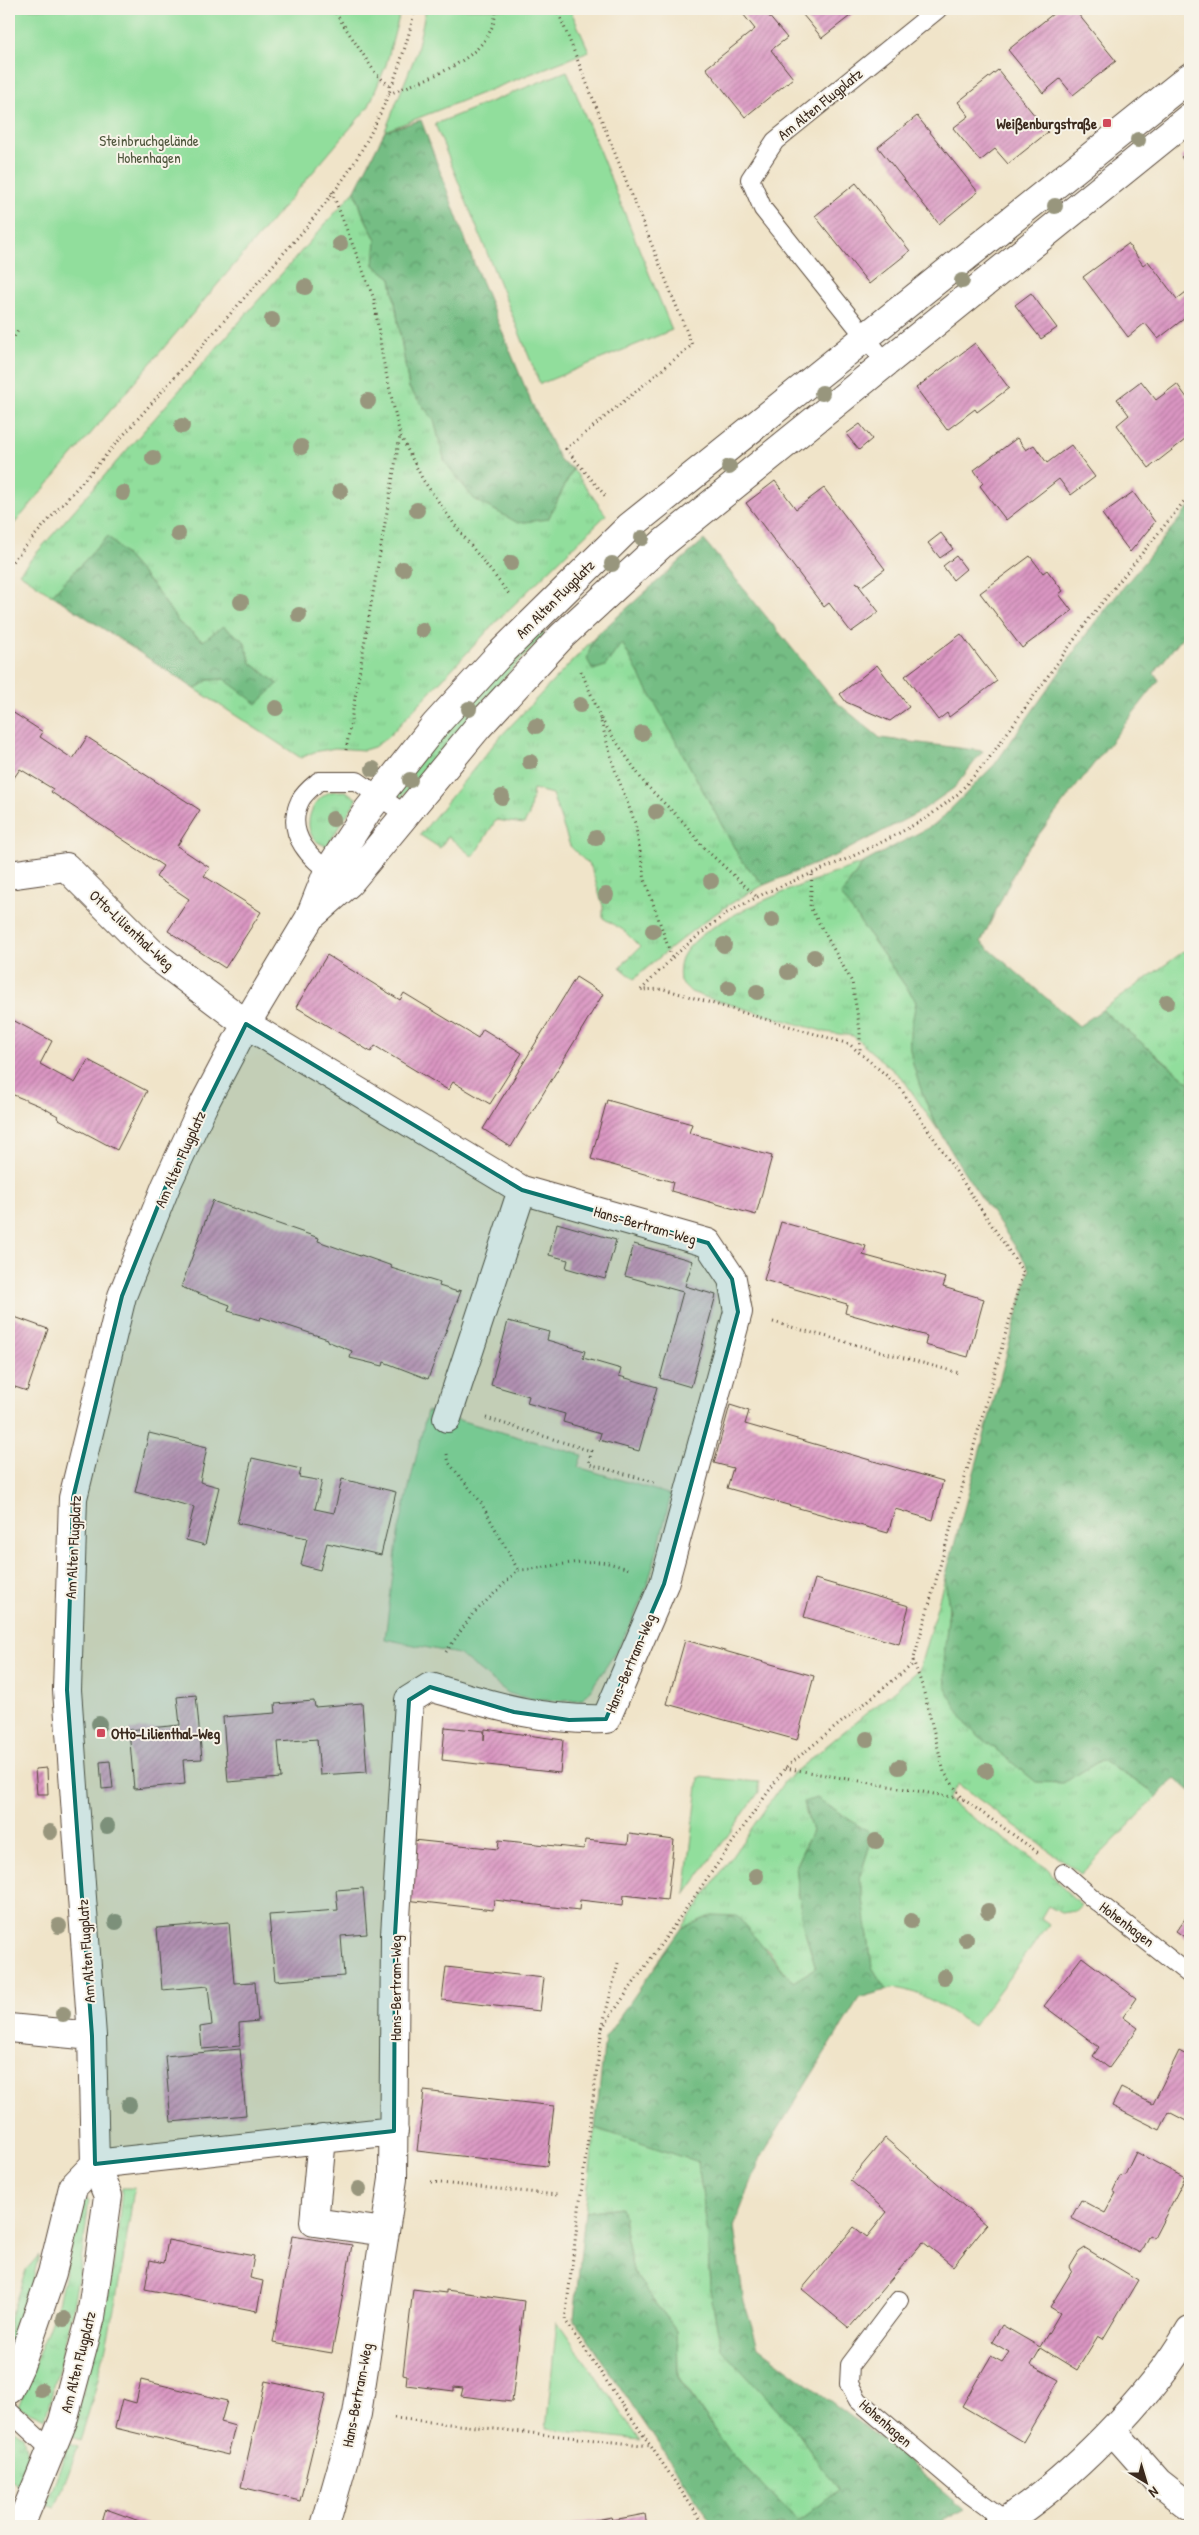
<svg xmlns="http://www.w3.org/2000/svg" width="1199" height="2535" font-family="'Patrick Hand',sans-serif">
<defs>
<pattern id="grass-tufts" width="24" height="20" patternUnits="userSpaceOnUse" patternTransform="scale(1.25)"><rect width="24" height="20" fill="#91de9c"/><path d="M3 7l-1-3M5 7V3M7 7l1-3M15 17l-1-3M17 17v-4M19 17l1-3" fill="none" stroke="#7ebf86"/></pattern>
<pattern id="forest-crowns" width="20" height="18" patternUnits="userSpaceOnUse" patternTransform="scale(1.25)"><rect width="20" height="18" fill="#74bd84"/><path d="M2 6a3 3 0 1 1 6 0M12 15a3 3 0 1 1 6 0" fill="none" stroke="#609a6b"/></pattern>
<pattern id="building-hatch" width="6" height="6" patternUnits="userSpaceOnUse" patternTransform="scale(1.25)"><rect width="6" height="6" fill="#da95c2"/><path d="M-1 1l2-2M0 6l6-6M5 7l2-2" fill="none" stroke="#b27a9d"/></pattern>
</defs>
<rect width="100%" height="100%" fill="#f7f3e8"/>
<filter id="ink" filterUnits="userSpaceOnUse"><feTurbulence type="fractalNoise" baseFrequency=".02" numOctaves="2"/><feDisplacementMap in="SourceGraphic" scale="10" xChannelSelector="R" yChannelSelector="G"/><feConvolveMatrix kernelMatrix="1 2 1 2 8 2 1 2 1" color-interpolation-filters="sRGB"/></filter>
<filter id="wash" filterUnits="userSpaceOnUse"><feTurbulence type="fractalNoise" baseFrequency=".0096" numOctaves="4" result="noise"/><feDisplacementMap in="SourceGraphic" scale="20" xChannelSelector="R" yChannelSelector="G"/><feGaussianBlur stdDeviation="1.12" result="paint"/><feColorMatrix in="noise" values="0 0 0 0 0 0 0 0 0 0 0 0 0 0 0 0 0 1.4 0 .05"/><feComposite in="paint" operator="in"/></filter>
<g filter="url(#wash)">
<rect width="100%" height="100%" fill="#f0e4c9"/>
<path fill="url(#grass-tufts)" stroke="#66845d" d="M355,190L362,212L376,240L374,265L391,278L409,388L434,420L445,462L548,519L573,469L606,515L494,624L388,737L374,747L364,750L335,748L314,752L301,758L195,689L208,680L224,679L257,703L278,684L251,663L244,641H203L179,623L155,588L108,536L52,595L19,573Z
M537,627L545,634L487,696L401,798L393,791Z
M599,633L592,642L593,670L605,666L622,642L741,860L764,885C715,909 675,944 634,979L620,967L640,947L623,930L603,918V906L591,867L570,846L552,794L533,789L529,815L524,824L496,820L473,857L448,836L440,848L420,835L499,738Z
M346,791L357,799L327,846C299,840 306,802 330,792C334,791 341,791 346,791Z
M863,863L841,895L916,1001L910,1048L923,1095L938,1130L903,1079L853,1036L825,1032L705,997L691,992L680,981C679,973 679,966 682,958C700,917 821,878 863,863Z
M1190,947V1083L1102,1010Z
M945,1578L949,1608L944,1656L1063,1783L1101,1760L1149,1789L1157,1797L1081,1874L958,1784L947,1800L1048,1869L1063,1888L1081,1905L1075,1911L1061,1913L1048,1906L1041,1918L1049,1924L973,2026C953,2014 909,1981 886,1990L872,1967L860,1876L873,1835L803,1803L812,1831L796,1865L802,1923L816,1968L793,1982L767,1949L713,1915L682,1928L786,1779L919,1670Z
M595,2128L698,2161L707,2228L710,2290L799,2434L839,2491L798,2522L730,2452L678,2376L677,2331L633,2272L621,2207L585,2212Z
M122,2188H134C122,2274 107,2358 80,2440L71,2437L108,2295L117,2241Z
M82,2199L89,2200C81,2275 66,2346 45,2419L18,2407L58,2303Z
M39,2255L29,2295L9,2352V2321L26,2270Z
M12,2429L23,2436L29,2463L20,2487L9,2479V2431Z
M69,2444L78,2447L55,2508L46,2505Z"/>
<path fill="url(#forest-crowns)" stroke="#587451" d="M421,120L475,266L532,404L561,462L573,469L548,519L518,523L474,499L445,462L434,420L409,388L391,278L374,265L376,240L362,212L355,190L385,131Z
M1190,506V627L1154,673L1159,680L1022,856L981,942L1079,1026L1102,1010L1190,1083V1791L1175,1778L1157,1797L1149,1789L1101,1760L1063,1783L1036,1782L968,1727L946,1689L944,1656L949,1608L945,1578L1030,1269C986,1200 925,1131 910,1050C908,1035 914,1016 916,1001L841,895L863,863L937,823L995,764L1095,622Z
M108,536L155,588L179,623L203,641L223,626L244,641L251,663L278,684L257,704L224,679L208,680L195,689L52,595Z
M704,540L834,700L880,738L983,751L954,788L921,811L839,854L764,885L741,860L622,643L605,666L593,670L587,659L592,642L599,633Z
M817,1798L873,1835L860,1876L872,1967L886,1990L859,1998L761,2157L734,2226L743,2298L758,2347L885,2442L964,2509L932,2526H714L574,2319L585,2212L621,2207L633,2272L677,2331L678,2377L730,2452L798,2522L838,2491L799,2434L721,2348L710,2290L707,2228L698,2162L595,2128L605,2038L682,1928L713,1915L737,1916L793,1982L816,1968L802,1923L796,1865L812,1831L803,1802Z"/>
<path fill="#91de9c" stroke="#66845d" d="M9,9H401L386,65L369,106L9,530Z
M426,9H570L589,51L385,131L416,54Z
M567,71L672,330L540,384L435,124Z
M427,1411L582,1455L578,1467L671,1495C663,1525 657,1556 647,1585C633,1625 609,1666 583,1699C564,1703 526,1700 508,1693L458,1654L385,1639L398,1534Z
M699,1777L759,1782V1792L685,1895Z
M557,2321L640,2440L546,2429Z"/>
<g id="blocks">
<path fill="url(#building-hatch)" d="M739,9H763L787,38L771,50L793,78L745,117L706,68L755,29Z
M798,9H859L822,38Z
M1059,9H1074L1116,61L1073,95L1060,79L1043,93L1008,50Z
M998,70L1048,132L1008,164L995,149L980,161L953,128L969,116L958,102Z
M917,116L978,192L939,224L878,147Z
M1190,150V165L1188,166L1181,157Z
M856,183L910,251L869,284L815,216Z
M1128,244L1143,265L1148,261L1177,299L1190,289V314L1158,339L1145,323L1128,337L1083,277Z
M1031,293L1057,328L1041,339L1015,305Z
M975,343L1009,388L977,412L975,409L947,430L916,388Z
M1141,381L1156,400L1177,384L1190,402V436L1149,468L1117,425L1129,415L1117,399Z
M860,424L872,439L859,450L846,434Z
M1017,438L1026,450L1034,445L1047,463L1071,445L1095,477L1071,495L1059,479L1006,520L980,486L983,483L974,470Z
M775,481L796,509L824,488L885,569L862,586L856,582L879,612L851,632L829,603L824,607L746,503Z
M1133,492L1155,522L1130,552L1102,514Z
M941,533L953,549L940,558L928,543Z
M956,556L966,569L953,580L943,566Z
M1030,556L1043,573L1047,570L1063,591L1059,594L1072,611L1022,648L980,593Z
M961,634L997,681L949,717L947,713L938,720L905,676Z
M877,665L909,707L890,721L846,702L840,694Z
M9,710L43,732L40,737L73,759L87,737L200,810L177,846L210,868L204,876L261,912L225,968L168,931L189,899L156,877L163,866L51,792L53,789L20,769L9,785Z
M327,955L400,1000L404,993L478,1038L483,1029L522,1053L490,1104L453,1082L448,1090L375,1046L371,1052L296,1007Z
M576,977L603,994L511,1147L483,1129Z
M9,1018L52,1041L40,1064L58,1074L75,1083L88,1060L147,1091L117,1150L57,1118L58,1116L40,1106L9,1093Z
M607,1100L692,1124L689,1133L772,1156L756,1215L671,1191L673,1182L591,1159Z
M213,1200L215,1202L319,1238L318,1241L360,1256L361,1255L392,1266L391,1268L440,1283L439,1286L458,1292V1290L461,1291L428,1379L384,1362L383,1366L350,1358L352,1351L327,1341L328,1339L261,1317L260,1320L228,1311L230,1305L181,1287Z
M781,1222L866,1246L863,1255L946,1278L943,1287L984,1299L968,1357L925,1345L927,1336L845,1313L847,1304L764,1280Z
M557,1223L616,1240L605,1279L566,1268L568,1260L549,1255Z
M634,1244L693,1261L685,1286L716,1295L691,1387L660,1378L683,1292L625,1276Z
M9,1315L48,1329L27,1391L9,1385Z
M508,1321L549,1332L547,1340L585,1351L583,1358L621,1369L619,1376L657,1387L639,1451L599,1440L601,1433L563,1422L565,1414L527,1403L529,1396L491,1385Z
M730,1405L749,1411L745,1424L943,1481L933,1520L895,1509L888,1533L727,1488L733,1468L714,1463Z
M149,1433L207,1447L200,1482L219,1487L205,1545L186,1540L194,1507L135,1492Z
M252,1458L301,1469L299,1477L322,1481L315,1509L334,1513L342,1479L396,1492L381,1555L327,1543L320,1570L301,1565L307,1538L237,1523Z
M815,1579L909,1606L899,1644L804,1617Z
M685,1640L814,1676L797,1740L667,1704Z
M196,1695L202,1759L183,1760L185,1784L134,1789L129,1730L180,1725L177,1697Z
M314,1701L315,1707L362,1703L367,1772L320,1775L317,1739L278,1742L281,1778L228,1782L223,1717L276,1713L275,1704Z
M445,1727L484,1731V1740L485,1729L563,1740L560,1773L442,1760Z
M110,1761L113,1788L102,1789L100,1762Z
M47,1768L48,1794H37L35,1769Z
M629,1834L674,1840L667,1900L624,1895L623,1905L580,1900L579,1910L494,1900L493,1910L406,1900L413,1840L498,1849L499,1840L584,1849L585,1840L628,1844Z
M363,1888L367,1934L341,1936L344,1976L275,1981L269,1915L338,1910L336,1890Z
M1190,1912V1941L1176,1931Z
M229,1922L234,1983L255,1982L258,2021L239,2023L240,2046L202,2049L200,2027L212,2025L208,1986L162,1990L157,1928Z
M1082,1957L1136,1998L1123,2017L1138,2028L1109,2068L1093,2056L1099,2047L1044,2006Z
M446,1967L544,1978L540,2011L442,2000Z
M240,2049L246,2115L171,2122L165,2056Z
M1179,2051L1190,2057V2123L1169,2112L1160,2130L1112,2106L1121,2088L1153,2104Z
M424,2091L554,2106L547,2166L417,2151Z
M885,2138L986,2225L953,2266L923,2242L849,2328L802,2289L854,2227L867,2237L887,2212L850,2180Z
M1136,2152L1185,2178L1154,2238L1149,2235L1140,2253L1071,2218L1081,2200L1105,2213L1116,2193L1113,2191L1120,2176L1125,2175Z
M292,2236L352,2245L332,2353L273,2343Z
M168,2240L254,2256L250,2278L263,2281L257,2311L145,2289L150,2260L164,2263Z
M1085,2248L1138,2280L1103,2339L1098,2336L1077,2370L1041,2348L1031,2365L1059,2380L1023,2442L962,2406L991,2356L1002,2362L1009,2352L992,2342L1002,2325L1040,2347L1060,2313L1050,2307L1072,2271L1070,2267L1079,2252Z
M413,2289L446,2293V2290L524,2301L512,2402L461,2396L463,2388L454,2387V2391L406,2385L407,2375L403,2374Z
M141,2380L227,2401L221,2422L235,2426L228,2455L115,2428L122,2399L136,2403Z
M265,2381L326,2394L300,2501L241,2487Z
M106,2509L153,2526H101Z
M645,2514L647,2526L567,2525L612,2517L613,2520Z"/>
</g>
</g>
<g filter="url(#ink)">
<use href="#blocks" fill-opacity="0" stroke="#564638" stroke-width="1"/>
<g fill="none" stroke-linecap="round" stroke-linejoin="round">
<g stroke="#564638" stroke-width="20">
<path id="lane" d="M886,363L763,209L750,179L775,141L938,9
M337,876C311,861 284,834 300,801C304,793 313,786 319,781H357L406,815
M1064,1873L1091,1897L1190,1975
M899,2300L850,2365L849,2384L858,2400L964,2490L1006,2521
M9,2411L51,2450"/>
</g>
<g stroke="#564638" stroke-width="30">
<path id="street" d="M9,875L66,867L151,952L246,1024L522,1190L708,1243L732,1279L738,1312L664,1584L606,1719C540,1721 492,1705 430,1687L409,1700L395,1935L393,2179L357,2414L325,2526
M314,914L349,883L478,727L562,636L663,543L1190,117
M447,1418L522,1190
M9,2028L92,2036
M322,2138L314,2222L385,2232
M95,2164L394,2131
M9,2390L20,2366L52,2273L73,2187L95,2164
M1112,2430L1158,2482L1190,2507
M20,2526L63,2421L91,2317L108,2196L95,2164L92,2036L67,1690L73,1498L122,1296L166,1186L203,1106L246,1024L309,919L328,871L368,810L435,725L499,655L629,527L1190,77
M997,2526C1064,2486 1152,2397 1190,2330"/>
</g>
<path stroke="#564638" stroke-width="3" stroke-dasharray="1 4" stroke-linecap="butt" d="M333,9L376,74L391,87
M557,9L692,345L566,449L607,498
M1187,9L1190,15
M389,94C429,77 493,60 496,9
M332,192L374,299L383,360L400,435L423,480L457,528L509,594
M9,345L19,329
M9,565L305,229C324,204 346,179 361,151C386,107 404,58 415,9
M581,671L597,708L615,770L635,823L645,880L672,958
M601,719L645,784L684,823L702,846L757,897
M346,750L400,436
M812,875L810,907L852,982L860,1030V1053
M641,990L676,954L725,914L767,892L849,858L892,837L928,817L958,794L987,761L1089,619L1190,494
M773,1322L959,1373
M486,1418L591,1451L589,1464L654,1482
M447,1454L449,1463L480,1501L518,1570
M446,1652L472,1615L518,1570C545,1569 572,1560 599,1562C609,1562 620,1567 630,1569
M913,1660L922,1685L944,1772L963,1799L1040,1854
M785,1768L963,1799
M618,1963L602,2028L565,2320L705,2526
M602,2028L785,1768L912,1665L1023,1272L899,1086L849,1044L664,989L641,990
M431,2182L557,2195
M394,2418L651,2446"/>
<use href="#lane" stroke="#fff" stroke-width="18"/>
<use href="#street" stroke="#fff" stroke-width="28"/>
</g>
<g fill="#98967d">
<circle cx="1138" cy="140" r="8"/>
<circle cx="1055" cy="206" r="8"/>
<circle cx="340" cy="244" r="8"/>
<circle cx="962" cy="281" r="8"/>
<circle cx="305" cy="287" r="8"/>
<circle cx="272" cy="320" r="8"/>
<circle cx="822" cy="393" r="8"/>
<circle cx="368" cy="401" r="8"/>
<circle cx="182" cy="426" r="8"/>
<circle cx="301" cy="447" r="8"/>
<circle cx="153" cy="458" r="8"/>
<circle cx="729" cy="467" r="8"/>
<circle cx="340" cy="491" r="8"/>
<circle cx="123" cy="493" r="8"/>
<circle cx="417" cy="510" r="8"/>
<circle cx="178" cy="534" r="8"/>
<circle cx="642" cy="538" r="8"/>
<circle cx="511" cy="563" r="8"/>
<circle cx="612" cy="564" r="8"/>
<circle cx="403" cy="569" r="8"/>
<circle cx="241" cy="602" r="8"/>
<circle cx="299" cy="615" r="8"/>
<circle cx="422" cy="630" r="8"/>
<circle cx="580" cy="705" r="8"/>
<circle cx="276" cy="708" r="8"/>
<circle cx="469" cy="709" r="8"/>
<circle cx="536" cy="726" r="8"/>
<circle cx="642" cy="733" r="8"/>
<circle cx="530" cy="762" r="8"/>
<circle cx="373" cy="769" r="8"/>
<circle cx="410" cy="780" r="8"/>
<circle cx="502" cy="797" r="8"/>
<circle cx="656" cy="812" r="8"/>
<circle cx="333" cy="819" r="8"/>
<circle cx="596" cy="838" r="8"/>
<circle cx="711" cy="881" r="8"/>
<circle cx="606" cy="895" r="8"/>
<circle cx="772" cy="920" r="8"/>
<circle cx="653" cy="931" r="8"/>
<circle cx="724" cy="945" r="8"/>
<circle cx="814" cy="957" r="8"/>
<circle cx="788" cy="972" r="8"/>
<circle cx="729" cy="988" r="8"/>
<circle cx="757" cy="992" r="8"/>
<circle cx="1167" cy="1002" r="8"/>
<circle cx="99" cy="1724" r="8"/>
<circle cx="867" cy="1739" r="8"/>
<circle cx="899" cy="1767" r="8"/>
<circle cx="986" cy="1771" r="8"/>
<circle cx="107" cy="1826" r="8"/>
<circle cx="50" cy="1832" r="8"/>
<circle cx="876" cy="1841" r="8"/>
<circle cx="756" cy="1876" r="8"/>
<circle cx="988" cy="1911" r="8"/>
<circle cx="911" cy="1921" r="8"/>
<circle cx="116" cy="1922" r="8"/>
<circle cx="59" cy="1926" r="8"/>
<circle cx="966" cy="1939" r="8"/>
<circle cx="944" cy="1977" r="8"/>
<circle cx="63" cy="2014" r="8"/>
<circle cx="129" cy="2105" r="8"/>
<circle cx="359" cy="2189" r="8"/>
<circle cx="64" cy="2319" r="8"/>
<circle cx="41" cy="2390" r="8"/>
</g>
</g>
<path fill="#0f766e" fill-opacity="0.2" stroke="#0f766e" stroke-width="4" stroke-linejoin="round" d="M246,1024L522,1190L708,1243L732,1279L738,1312L664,1584L606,1719L569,1720L514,1712L430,1687L409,1700L395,1935L394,2131L95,2164L92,2036L67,1690L73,1498L122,1296L166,1186Z"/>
<g fill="#d1495b" stroke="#f7f3e8" stroke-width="2">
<rect x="1102" y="118" width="10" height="10" rx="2.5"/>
<rect x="96" y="1728" width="10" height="10" rx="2.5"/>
</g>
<g text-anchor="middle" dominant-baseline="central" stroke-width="4" stroke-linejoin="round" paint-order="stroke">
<g font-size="15" fill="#3b2a1e" stroke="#f7f3e8">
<text transform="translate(820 104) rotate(-39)">Am Alten Flugplatz</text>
<text transform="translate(555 599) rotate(-45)">Am Alten Flugplatz</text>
<text transform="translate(132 930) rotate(43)">Otto-Lilienthal-Weg</text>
<text transform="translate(180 1159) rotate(-66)">Am Alten Flugplatz</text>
<text transform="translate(645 1225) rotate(16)">Hans-Bertram-Weg</text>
<text transform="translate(73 1547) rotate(-87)">Am Alten Flugplatz</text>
<text transform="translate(630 1663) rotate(-67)">Hans-Bertram-Weg</text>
<text transform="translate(1127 1924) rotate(37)">Hohenhagen</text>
<text transform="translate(86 1951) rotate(-94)">Am Alten Flugplatz</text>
<text transform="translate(395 1988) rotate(-90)">Hans-Bertram-Weg</text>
<text transform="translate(78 2362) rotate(-76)">Am Alten Flugplatz</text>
<text transform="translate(357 2395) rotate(-79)">Hans-Bertram-Weg</text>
<text transform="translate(886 2423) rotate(41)">Hohenhagen</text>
</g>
<g font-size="15" font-weight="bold" fill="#3b2a1e" stroke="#f7f3e8" text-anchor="end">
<text x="1097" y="123">Weißenburgstraße</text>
<text x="111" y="1733" text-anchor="start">Otto-Lilienthal-Weg</text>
</g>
<g font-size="15" fill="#50573e" stroke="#f7f3e8">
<text x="149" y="140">Steinbruchgelände<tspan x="149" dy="17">Hohenhagen</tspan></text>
</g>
</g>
<rect width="1199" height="2535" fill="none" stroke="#f7f3e8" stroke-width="30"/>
<g transform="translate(1146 2482) rotate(142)" stroke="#f7f3e8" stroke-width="4" paint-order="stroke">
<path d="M0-4L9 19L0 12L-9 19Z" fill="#3b2a1e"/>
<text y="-8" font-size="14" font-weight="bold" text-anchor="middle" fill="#3b2a1e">N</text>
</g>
</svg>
